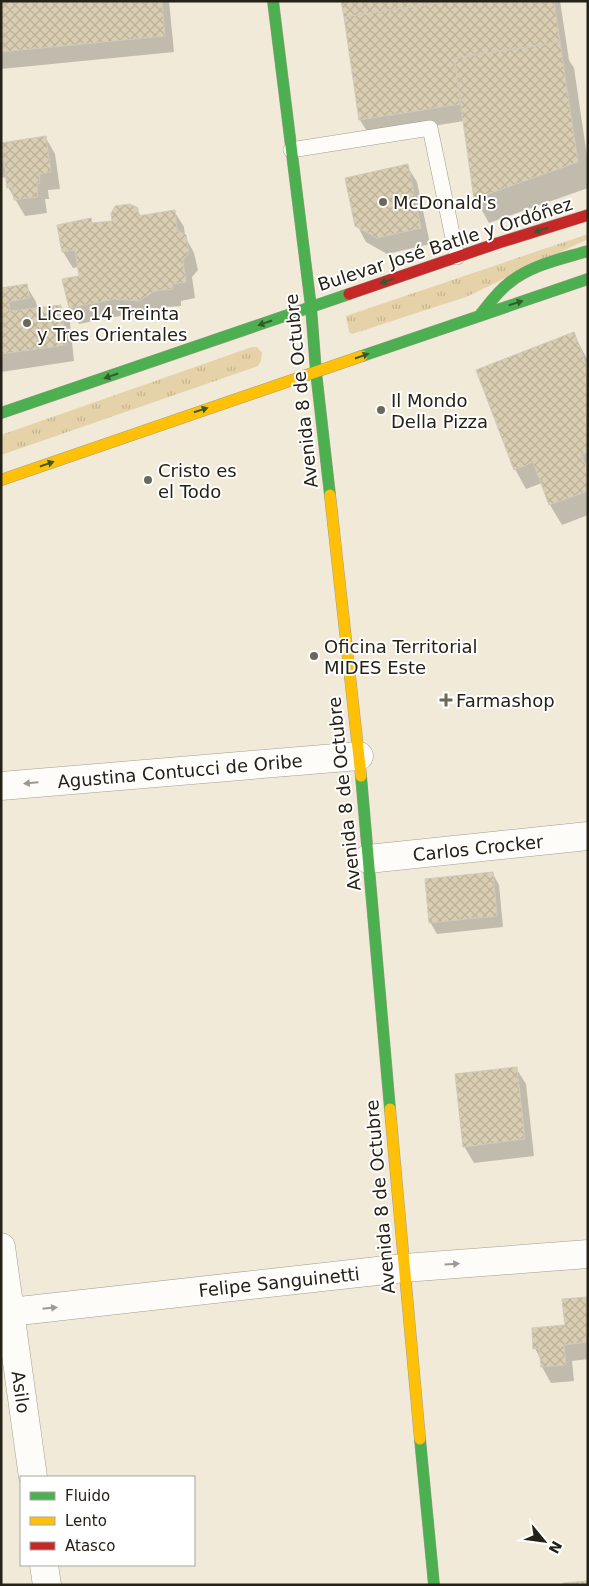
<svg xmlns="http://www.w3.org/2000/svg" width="589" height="1586" font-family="'DejaVu Sans',sans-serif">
<defs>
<pattern id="grass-tufts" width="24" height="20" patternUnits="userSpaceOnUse" patternTransform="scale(1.25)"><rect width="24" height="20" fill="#e5d2a8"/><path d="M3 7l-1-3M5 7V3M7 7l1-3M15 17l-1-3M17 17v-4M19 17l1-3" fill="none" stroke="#c4b490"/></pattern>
<pattern id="building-cross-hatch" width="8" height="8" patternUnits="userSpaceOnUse" patternTransform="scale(1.25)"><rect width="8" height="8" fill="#daceb2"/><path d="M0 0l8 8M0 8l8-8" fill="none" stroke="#bbb198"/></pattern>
</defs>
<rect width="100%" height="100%" fill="#f1ead9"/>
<path fill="url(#grass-tufts)" d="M588,234V239L466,297L352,334L349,332L346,316Z
M252,347H257L262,353L261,361L258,366L1,455V435Z"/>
<path fill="#0003" d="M1,1H169L174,52L1,69Z
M343,1H560L569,60L574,68L588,163V188L489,223L475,198L464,121L370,136L360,120Z
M46,138L55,154L60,189L48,190L49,199H45L47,213L25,216L8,187L7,177L1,178V144Z
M407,166L417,182L430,244L387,254L366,242L357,225Z
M137,209L141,217L174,211L184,227L185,236L194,253L198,270L192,277L195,298L181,301V306L165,307L149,317L125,315L79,324L70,307L80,277L79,267L73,268L63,252L59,226L90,220L93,224L113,222Z
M26,285L36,302L38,309L60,306L70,323L74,361L1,372V290Z
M574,334L588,361V515L562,525L550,505L542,483L526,489L515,469Z
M493,874L499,885L503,927L437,934L430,922Z
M516,1068L526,1084L534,1156L474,1163L464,1146Z
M588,1298V1359L572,1361L574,1381L551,1383L542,1367L541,1360L535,1348L566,1326Z"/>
<path fill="url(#building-cross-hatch)" stroke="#cfcabd" d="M1,1H162L165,36L1,52Z
M341,1H450L344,17Z
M450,1H554L560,42L454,58L461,104L359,120L344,17Z
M560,42L578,162L474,199L454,58Z
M46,136L51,172L39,174L40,183H37L38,197L14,200L12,187L7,188L4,161H1V143Z
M408,164L421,228L377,238L355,226L345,178Z
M130,204L138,208V216L175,210L177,230L186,235L189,253L183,260L186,282L172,284L173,289L155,291L139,301L115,299L69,308L62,279L79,276L75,250L62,252L57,225L91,218L92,223L112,221L111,214L115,206Z
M27,284L30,298L9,302L10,311L61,305L66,345L1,354V288Z
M574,332L588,369V452L581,454L588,471V491L549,505L533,462L514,470L476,370Z
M493,872L497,916L429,923L425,879Z
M517,1067L525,1139L463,1147L455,1074Z
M588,1297V1342L564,1345L566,1365L541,1367L539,1348L533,1349L532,1328L565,1325L562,1299Z
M588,1581V1585H563V1583Z"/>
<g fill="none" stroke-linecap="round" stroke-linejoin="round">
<g stroke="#a29d90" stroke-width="16">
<path id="lane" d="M291,150L430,128L457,257"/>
</g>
<g stroke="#a29d90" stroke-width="29">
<path id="street" d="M1,786L359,756
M368,859L588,836
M1,1247L33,1477
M1,1313L404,1268L588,1254
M44,1565L47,1585"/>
</g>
<g stroke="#a29d90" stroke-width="12">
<path id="fast" d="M273,1L311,307L316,372L330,495
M480,315C489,304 497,292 509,283C531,265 561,259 588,251
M362,356L588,279
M1,413L349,294
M361,776L390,1109
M420,1439L434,1585"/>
</g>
<g stroke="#a29d90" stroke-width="12">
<path id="slow" d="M1,480L362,356
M330,495L361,776
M390,1109L420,1439"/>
</g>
<g stroke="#a29d90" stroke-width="12">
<path id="jam" d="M349,294L498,243L588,215"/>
</g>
<use href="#lane" stroke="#fdfcf9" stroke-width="15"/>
<use href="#street" stroke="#fdfcf9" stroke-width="28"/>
<use href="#fast" stroke="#4caf50" stroke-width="11"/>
<use href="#slow" stroke="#ffc107" stroke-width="11"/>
<use href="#jam" stroke="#c62828" stroke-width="11"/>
</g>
<defs><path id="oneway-solid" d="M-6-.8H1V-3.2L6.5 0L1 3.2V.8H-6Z" transform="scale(1.25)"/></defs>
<g fill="#355a2d">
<use href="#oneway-solid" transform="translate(541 230) rotate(163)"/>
<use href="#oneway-solid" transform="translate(387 281) rotate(161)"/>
<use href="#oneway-solid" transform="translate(516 303) rotate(-18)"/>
<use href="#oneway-solid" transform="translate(265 323) rotate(161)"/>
<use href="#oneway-solid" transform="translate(362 356) rotate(-19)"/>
<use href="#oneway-solid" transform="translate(111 376) rotate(161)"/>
<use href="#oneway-solid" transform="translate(201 410) rotate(-18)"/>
<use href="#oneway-solid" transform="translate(47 464) rotate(-19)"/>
</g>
<g fill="#9c9993">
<use href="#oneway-solid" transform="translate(31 783) rotate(175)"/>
<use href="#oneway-solid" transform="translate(452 1264) rotate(-4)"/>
<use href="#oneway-solid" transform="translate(50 1308) rotate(-6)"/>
</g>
<g fill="#6d675a" stroke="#fff" stroke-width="2">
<circle cx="383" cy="202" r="5"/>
<circle cx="27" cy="323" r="5"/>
<circle cx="381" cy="410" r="5"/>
<circle cx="148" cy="480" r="5"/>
<circle cx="314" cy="656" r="5"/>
<path d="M443.5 692.5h5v5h5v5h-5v5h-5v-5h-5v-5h5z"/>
</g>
<g text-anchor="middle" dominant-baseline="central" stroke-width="4" stroke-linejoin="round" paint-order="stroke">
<g font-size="18" fill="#262116" stroke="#fff" text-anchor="start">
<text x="393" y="202">McDonald's</text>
<text x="37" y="313">Liceo 14 Treinta<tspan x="37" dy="21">y Tres Orientales</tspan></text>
<text x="391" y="400">Il Mondo<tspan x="391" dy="21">Della Pizza</tspan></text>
<text x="158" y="470">Cristo es<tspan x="158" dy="21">el Todo</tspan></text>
<text x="324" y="646">Oficina Territorial<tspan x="324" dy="21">MIDES Este</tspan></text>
<text x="456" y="700">Farmashop</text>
</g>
<g font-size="18" fill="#262116" stroke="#fff">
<text transform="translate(445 244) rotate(-18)">Bulevar José Batlle y Ordóñez</text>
<text transform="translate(301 391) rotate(-96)">Avenida 8 de Octubre</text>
<text transform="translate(180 771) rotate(-5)">Agustina Contucci de Oribe</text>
<text transform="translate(344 794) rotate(-96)">Avenida 8 de Octubre</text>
<text transform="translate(478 848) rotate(-6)">Carlos Crocker</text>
<text transform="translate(380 1197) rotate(-95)">Avenida 8 de Octubre</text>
<text transform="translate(279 1282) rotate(-6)">Felipe Sanguinetti</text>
<text transform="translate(21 1392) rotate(82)">Asilo</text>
</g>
</g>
<rect width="589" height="1586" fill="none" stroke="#262116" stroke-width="5"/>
<rect x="20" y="1476" width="175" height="90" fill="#ffffff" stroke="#a8a6a2"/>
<rect x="30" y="1492" width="25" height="8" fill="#4caf50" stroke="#a8a6a2"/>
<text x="65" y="1501" font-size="15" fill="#262116">Fluido</text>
<rect x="30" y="1517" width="25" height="8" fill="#ffc107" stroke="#a8a6a2"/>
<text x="65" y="1526" font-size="15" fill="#262116">Lento</text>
<rect x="30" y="1542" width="25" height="8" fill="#c62828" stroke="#a8a6a2"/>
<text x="65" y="1551" font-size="15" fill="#262116">Atasco</text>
<g transform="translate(544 1541) rotate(119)" stroke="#ffffff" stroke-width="4" paint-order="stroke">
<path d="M0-4L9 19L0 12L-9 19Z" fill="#262116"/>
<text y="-8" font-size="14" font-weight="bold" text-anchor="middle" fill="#262116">N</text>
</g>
</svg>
